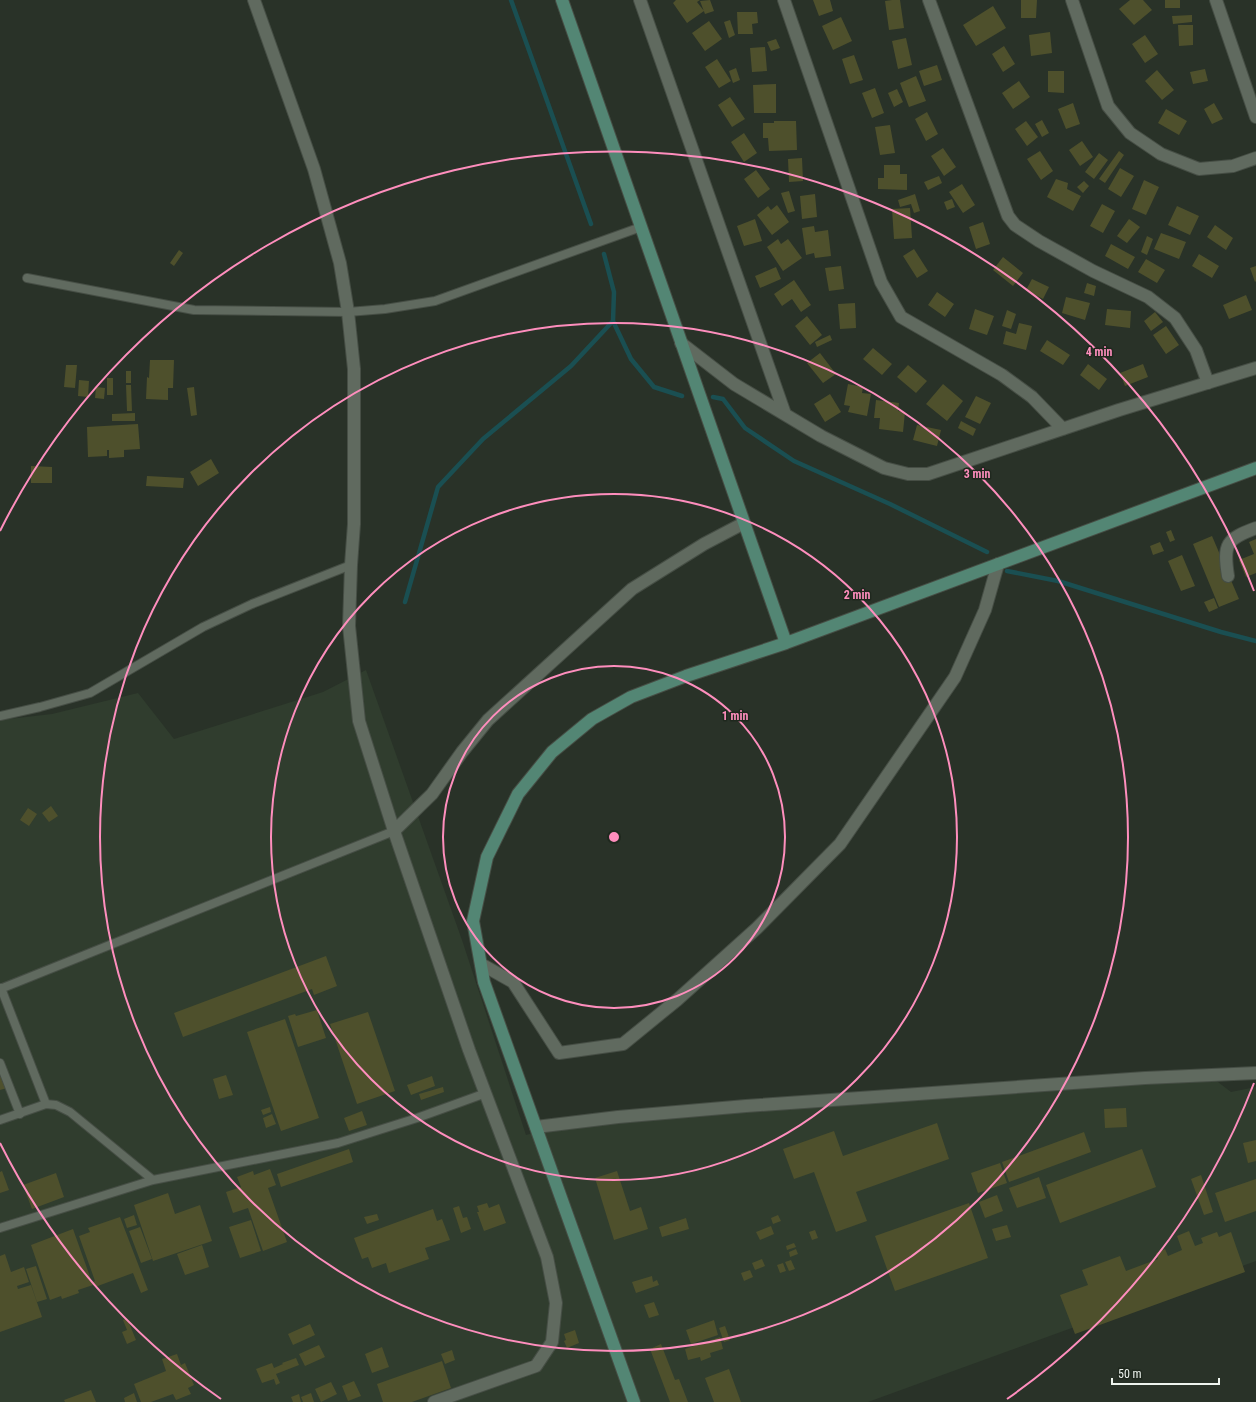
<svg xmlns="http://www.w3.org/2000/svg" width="1256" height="1402" font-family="'Roboto Condensed',sans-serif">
<rect width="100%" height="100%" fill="#293228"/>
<path fill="#303d2e" d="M366,670L462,940L526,1135L602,1115L1214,1079L1231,1092L1256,1087V1261L868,1402H0V720L52,714L138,693L174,739L323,692Z"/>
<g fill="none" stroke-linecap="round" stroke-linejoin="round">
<path stroke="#1a4f52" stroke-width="4.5" d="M511,0L591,224
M613,321L631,359L654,387L682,396
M713,397L723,399L745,428L794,461L890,504L987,552
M1007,571L1058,581L1221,632L1256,641
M405,602L438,487L483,439L571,366L613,321L614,292L604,254"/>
</g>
<path fill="#4e502c" d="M676,0H700L697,2L704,11L687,23L673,3Z
M710,0L714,11L705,14L700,1Z
M813,0H830L833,11L819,16Z
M892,0H900L904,28L889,30L885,1Z
M1021,0H1037L1036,18H1021Z
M1130,0H1143L1152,10L1134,25L1119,9Z
M1165,0H1180V8H1165Z
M993,6L1006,28L976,46L963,25Z
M737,12H757L758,23L752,24L753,34H738Z
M1192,15V22L1173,24L1172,16Z
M841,17L852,41L833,50L822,26Z
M730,20L735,35L729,38L724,22Z
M709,21L722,39L705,51L692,33Z
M1178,25H1193V45L1179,46Z
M1050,32L1052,53L1031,56L1029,35Z
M1145,35L1158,54L1145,63L1132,44Z
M906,38L912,65L898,69L892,41Z
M776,39L780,48L771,51L767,42Z
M1004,46L1015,64L1003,72L992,54Z
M765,47L767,71L752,72L750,48Z
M854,55L863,80L850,84L842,59Z
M717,59L731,81L719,88L705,67Z
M937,65L942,80L924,86L919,71Z
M736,68L740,80L733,83L729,71Z
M1205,69L1208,81L1193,84L1190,72Z
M1157,70L1174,90L1162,100L1145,81Z
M1048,71H1064V93L1048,92Z
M916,76L926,101L909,107L900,83Z
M1019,81L1030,97L1013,109L1002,93Z
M776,84V113H754L753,85Z
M875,88L884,113L872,118L862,93Z
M897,89L903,102L894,107L888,93Z
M730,97L745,119L732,127L718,105Z
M1073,103L1080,124L1066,129L1058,109Z
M1214,103L1223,119L1212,124L1204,109Z
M1166,109L1187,121L1179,135L1158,123Z
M927,112L938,134L926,141L915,119Z
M1042,120L1049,133L1042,137L1035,124Z
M774,121H796L797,150L769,151L768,138H763V123H774Z
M1026,121L1038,137L1027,146L1015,129Z
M890,125L895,153L880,155L875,127Z
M744,133L757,153L744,162L731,142Z
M1082,141L1093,157L1080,166L1069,150Z
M943,148L956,167L944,176L931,156Z
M1040,151L1053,171L1041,180L1027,159Z
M1119,151L1124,155L1105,183L1099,179Z
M1099,153L1108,160L1094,179L1085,172Z
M802,158L803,181L789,182L788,159Z
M884,165H900V174H907V190L878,189V178H884Z
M1120,168L1134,176L1121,197L1108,189Z
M756,170L770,189L758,198L744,179Z
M939,176L942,183L928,190L924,182Z
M1056,179L1068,183L1067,189L1081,196L1073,211L1047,197Z
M1144,180L1159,187L1146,215L1132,209Z
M1084,181L1089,186L1083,193L1077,187Z
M962,184L975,205L963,213L949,192Z
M789,191L795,211L788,213L781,193Z
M815,194L817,217L802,219L800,196Z
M915,194L920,211L914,213L911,204L900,207L898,200Z
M952,199L955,207L947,210L944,202Z
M1102,204L1115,211L1103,233L1090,226Z
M777,205L789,222L772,235L757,215L768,206L771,210Z
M1177,206L1199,216L1190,235L1168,225Z
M910,208L912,238L894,239L892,209Z
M755,219L762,241L744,246L737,226Z
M1129,219L1140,227L1127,243L1117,236Z
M983,222L990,244L976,249L969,227Z
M1215,225L1233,238L1226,250L1207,237Z
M814,226L815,232L828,230L831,256L815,258L814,253L806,255L802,228Z
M1161,233L1186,242L1179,259L1154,249Z
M1147,236L1153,239L1147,255L1141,252Z
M778,239L781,244L788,239L802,258L783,271L767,247Z
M1111,244L1135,257L1128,269L1105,256Z
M914,249L928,271L917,278L903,256Z
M179,250L183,253L174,266L170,263Z
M1199,254L1219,266L1212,278L1192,266Z
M1003,257L1023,273L1013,286L993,270Z
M1146,259L1165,270L1157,283L1138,272Z
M841,266L844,289L829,291L825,268Z
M1256,266V281L1255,282L1250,268Z
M776,267L781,279L760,288L755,276Z
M1032,279L1049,287L1043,299L1026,290Z
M794,280L811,305L801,312L792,299L782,306L774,294Z
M1087,283L1096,286L1094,296L1084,293Z
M937,292L954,304L945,317L928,305Z
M1246,295L1252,310L1229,319L1223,305Z
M1066,297L1090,303L1085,320L1062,313Z
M855,303L856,328L840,329L838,304Z
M975,309L994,316L987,335L969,329Z
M1107,309L1131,311L1130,328L1105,325Z
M1007,310L1016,314L1011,329L1002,326Z
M1155,312L1163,322L1151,331L1144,321Z
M807,316L822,335L810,345L795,326Z
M1019,323L1032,326L1026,350L1003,344L1006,331L1016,334Z
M1166,326L1179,345L1166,354L1153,335Z
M830,335L832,340L817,347L815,342Z
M1047,340L1070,355L1063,365L1040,351Z
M873,348L892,364L882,375L863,359Z
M820,353L836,374L823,383L807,363Z
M150,360H174L173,388H168V400L146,399L147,377L149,378Z
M1088,364L1107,379L1099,390L1080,375Z
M1143,364L1148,377L1125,386L1120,373Z
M66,365H77L75,388L64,387Z
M908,365L927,381L916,393L897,377Z
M126,371H131V383H126Z
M107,378H113V395H107Z
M79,380L89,381L88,397L78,396Z
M848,384L863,387L862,393L871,394L867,416L848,412L850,406L844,405Z
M943,384L963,401L947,421L926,404Z
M126,385H131L132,411H127Z
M96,387L105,388L104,399L95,398Z
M194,387L197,415L191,416L187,388Z
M830,394L841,412L825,422L814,404Z
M976,396L991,403L980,424L965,417Z
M876,400L899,403L898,411L905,412L903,432L879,429L880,418H874Z
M135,413V421H112V414Z
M961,421L976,429L973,436L958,428Z
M138,424L140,449L124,450V457L109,458V450H107V456L88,457L87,427Z
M917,425L941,430L937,446L913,440Z
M211,459L219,473L198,486L190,472Z
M31,466L52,467V483H31Z
M147,476L184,478L183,488L146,486Z
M1171,530L1175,540L1170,542L1166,532Z
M1212,536L1239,599L1219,607L1193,544Z
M1256,539V573L1246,577L1239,560L1254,554L1249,542Z
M1160,542L1164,551L1153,555L1150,546Z
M1182,555L1195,586L1181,591L1168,561Z
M1214,598L1218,608L1209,612L1204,602Z
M51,806L58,816L49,822L42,813Z
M28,808L37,814L29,826L20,820Z
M326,956L337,986L314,995L312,989L183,1037L174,1013Z
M317,1010L326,1038L298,1047L288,1016L295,1014L296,1016Z
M368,1012L395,1091L357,1104L330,1024Z
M285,1019L319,1118L281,1131L247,1032Z
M0,1066L7,1088L0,1090Z
M226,1075L233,1095L219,1099L213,1079Z
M432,1076L435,1086L411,1095L407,1085Z
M443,1087L444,1092L421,1100L419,1094Z
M270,1107L271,1112L263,1115L261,1110Z
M1126,1108L1127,1127L1105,1128L1104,1109Z
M362,1111L367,1125L349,1131L344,1118Z
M272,1114L276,1124L266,1128L263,1118Z
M937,1123L949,1159L856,1192L867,1221L836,1232L814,1172L794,1179L783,1149L834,1131L843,1156Z
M1084,1132L1091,1152L1009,1182L1002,1162Z
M1256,1140V1161L1248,1163L1243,1143Z
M349,1149L353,1162L281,1187L277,1174Z
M1142,1149L1156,1187L1060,1223L1046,1185Z
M1000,1163L1007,1183L978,1193L971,1173Z
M270,1169L276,1185L268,1188L287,1242L263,1251L248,1208L233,1213L226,1192L241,1187L237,1177L253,1171L254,1175Z
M2,1171L9,1190L0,1193V1172Z
M617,1171L630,1211L641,1207L648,1229L614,1240L595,1178Z
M56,1173L64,1197L32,1209L23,1185Z
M1201,1175L1213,1212L1204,1215L1191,1179Z
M1039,1177L1046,1198L1017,1208L1009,1188Z
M1256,1179V1211L1225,1222L1215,1193Z
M168,1193L175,1214L200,1205L212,1241L153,1261L134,1205Z
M997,1195L1003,1211L985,1218L979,1202Z
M487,1203L489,1208L499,1204L506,1223L484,1231L477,1212H479L477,1206Z
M969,1203L988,1258L895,1291L875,1236Z
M459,1206L463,1218L467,1217L471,1229L461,1233L453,1208Z
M433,1209L437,1221L442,1219L450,1240L425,1248L429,1259L389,1273L386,1263L372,1268L368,1257L362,1259L354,1238Z
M377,1214L379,1220L367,1224L364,1217Z
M134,1215L137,1225L127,1228L124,1219Z
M778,1215L781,1221L773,1224L771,1218Z
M120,1217L148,1290L141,1293L133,1273L95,1287L93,1282L95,1281L79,1236L90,1232L88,1228Z
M686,1218L689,1229L662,1237L659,1227Z
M251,1220L261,1251L240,1258L229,1227Z
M1007,1225L1011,1237L996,1241L992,1229Z
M771,1226L774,1234L760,1240L756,1232Z
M140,1227L152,1259L141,1263L129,1231Z
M73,1229L93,1285L78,1290L79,1293L62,1299L61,1296L50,1300L31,1245Z
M815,1230L818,1238L812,1240L809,1232Z
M1189,1231L1195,1246L1203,1243L1201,1238L1217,1232L1219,1237L1231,1232L1245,1272L1075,1334L1060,1295L1088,1285L1082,1270L1120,1256L1126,1271L1158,1259L1156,1253L1165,1249L1168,1256L1182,1250L1177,1236Z
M794,1243L796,1247L787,1250L786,1246Z
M202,1245L209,1267L185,1275L177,1254Z
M796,1249L798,1254L790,1257L789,1252Z
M5,1254L11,1272L24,1267L29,1282L17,1286L18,1289L31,1285L42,1317L0,1332V1256Z
M762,1259L765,1266L755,1270L752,1263Z
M791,1260L795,1269L789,1271L785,1262Z
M783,1263L786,1271L780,1273L777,1265Z
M36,1266L47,1299L37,1302L26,1269Z
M750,1270L753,1277L744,1281L741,1273Z
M652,1276L653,1282L657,1280L659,1285L636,1293L632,1282Z
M654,1302L659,1315L649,1318L644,1305Z
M127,1318L136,1340L127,1344L122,1332L127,1330L123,1320Z
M714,1320L718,1335L691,1344L686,1330Z
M310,1324L315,1335L293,1345L288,1334Z
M725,1326L730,1340L724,1342L719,1328Z
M575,1330L579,1343L567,1348L564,1341L566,1340L564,1334Z
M720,1337L723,1349L710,1353L711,1357L701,1361L700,1357L688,1360L685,1349Z
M661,1344L675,1380L679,1379L688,1402H670L650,1349Z
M319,1345L325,1357L305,1366L299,1354Z
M382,1347L389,1367L372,1373L365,1354Z
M452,1350L455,1360L445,1364L441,1354Z
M177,1354L181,1365L185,1363L194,1385L188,1388L191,1394L176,1400L173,1394L151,1402H141L134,1384L166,1371L162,1359Z
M296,1358L299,1365L276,1374L280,1383L276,1385L274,1379L262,1383L256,1369L272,1363L274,1368L283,1364L282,1363Z
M442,1361L451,1388L412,1402H383L377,1384Z
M729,1369L741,1402H714L705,1378Z
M354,1381L361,1396L348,1401L342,1386Z
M331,1382L337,1394L321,1402L315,1389Z
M91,1390L96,1402H65L64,1400Z
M134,1393L137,1402H125L124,1398Z
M311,1393L314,1402H303L301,1397Z
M299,1394L301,1402H293L291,1397Z"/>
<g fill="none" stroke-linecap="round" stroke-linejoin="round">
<g stroke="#464e45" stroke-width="10">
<path id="lane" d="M27,278L194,310L348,312L385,309L435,301L641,227
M0,716L40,707L90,693L203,627L252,604L351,565
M1,988L46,1104
M0,989L394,831
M0,1063L20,1114
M0,1120L46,1104L56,1105L70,1112L153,1180
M0,1228L153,1180L338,1143L417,1118L486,1093"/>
</g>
<g stroke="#464e45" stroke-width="14">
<path id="street" d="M254,0L314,169L340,263L348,312L354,369V524L351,565L349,626L359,721L394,831L469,1050L547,1257L556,1303L552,1342L536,1366L434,1402
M640,0L785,414
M784,0L881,282L901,317L1002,375L1032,397L1063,429
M929,0L1008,216L1015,225L1039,241L1093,271L1148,297L1175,318L1196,350L1208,383
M1072,0L1108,106L1130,133L1161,154L1199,169L1233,166L1256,158
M1216,0L1256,117
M681,343L734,384L821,436L884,468L908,474H928L1119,410L1256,368
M1228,576C1223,544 1226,539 1256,528
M394,831L432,794L462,752L488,720L632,589L704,544L744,523
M481,964L513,982L559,1053L623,1044L677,1000L757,928L840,844L955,677L985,610L998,564
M536,1127L618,1117L746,1106L1145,1078L1256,1073"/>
</g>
<g stroke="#464e45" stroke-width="14">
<path id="secondary" d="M562,0L786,643
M634,1402L484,982L473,921L487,857L518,794L552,752L592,719L631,697L686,676L786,643L1256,468"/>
</g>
<use href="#lane" stroke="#606a5f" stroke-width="8"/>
<use href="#street" stroke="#606a5f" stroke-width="12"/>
<use href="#secondary" stroke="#538674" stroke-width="12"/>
</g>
<g fill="none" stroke="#fe8ebd" stroke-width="2">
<circle cx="614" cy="837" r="171"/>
<circle cx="614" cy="837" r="343"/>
<circle cx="614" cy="837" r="514"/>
<path d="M1254 1083A686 686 0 0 1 1007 1399M221 1399A686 686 0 0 1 0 1143M0 531A686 686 0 0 1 1254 591"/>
</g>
<circle cx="614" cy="837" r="6" fill="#fe8ebd" stroke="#1f281e" stroke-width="2"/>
<g font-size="12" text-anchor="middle" font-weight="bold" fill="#fe8ebd" stroke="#1f281e" stroke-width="3" stroke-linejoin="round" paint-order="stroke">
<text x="1099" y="356">4 min</text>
<text x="977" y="478">3 min</text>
<text x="857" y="599">2 min</text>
<text x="735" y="720">1 min</text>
</g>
<path d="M1112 1378v6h107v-6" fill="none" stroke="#eef4ee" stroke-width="2"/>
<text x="1118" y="1378" font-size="12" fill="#eef4ee" stroke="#1f281e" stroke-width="3" paint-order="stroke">50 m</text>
</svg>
